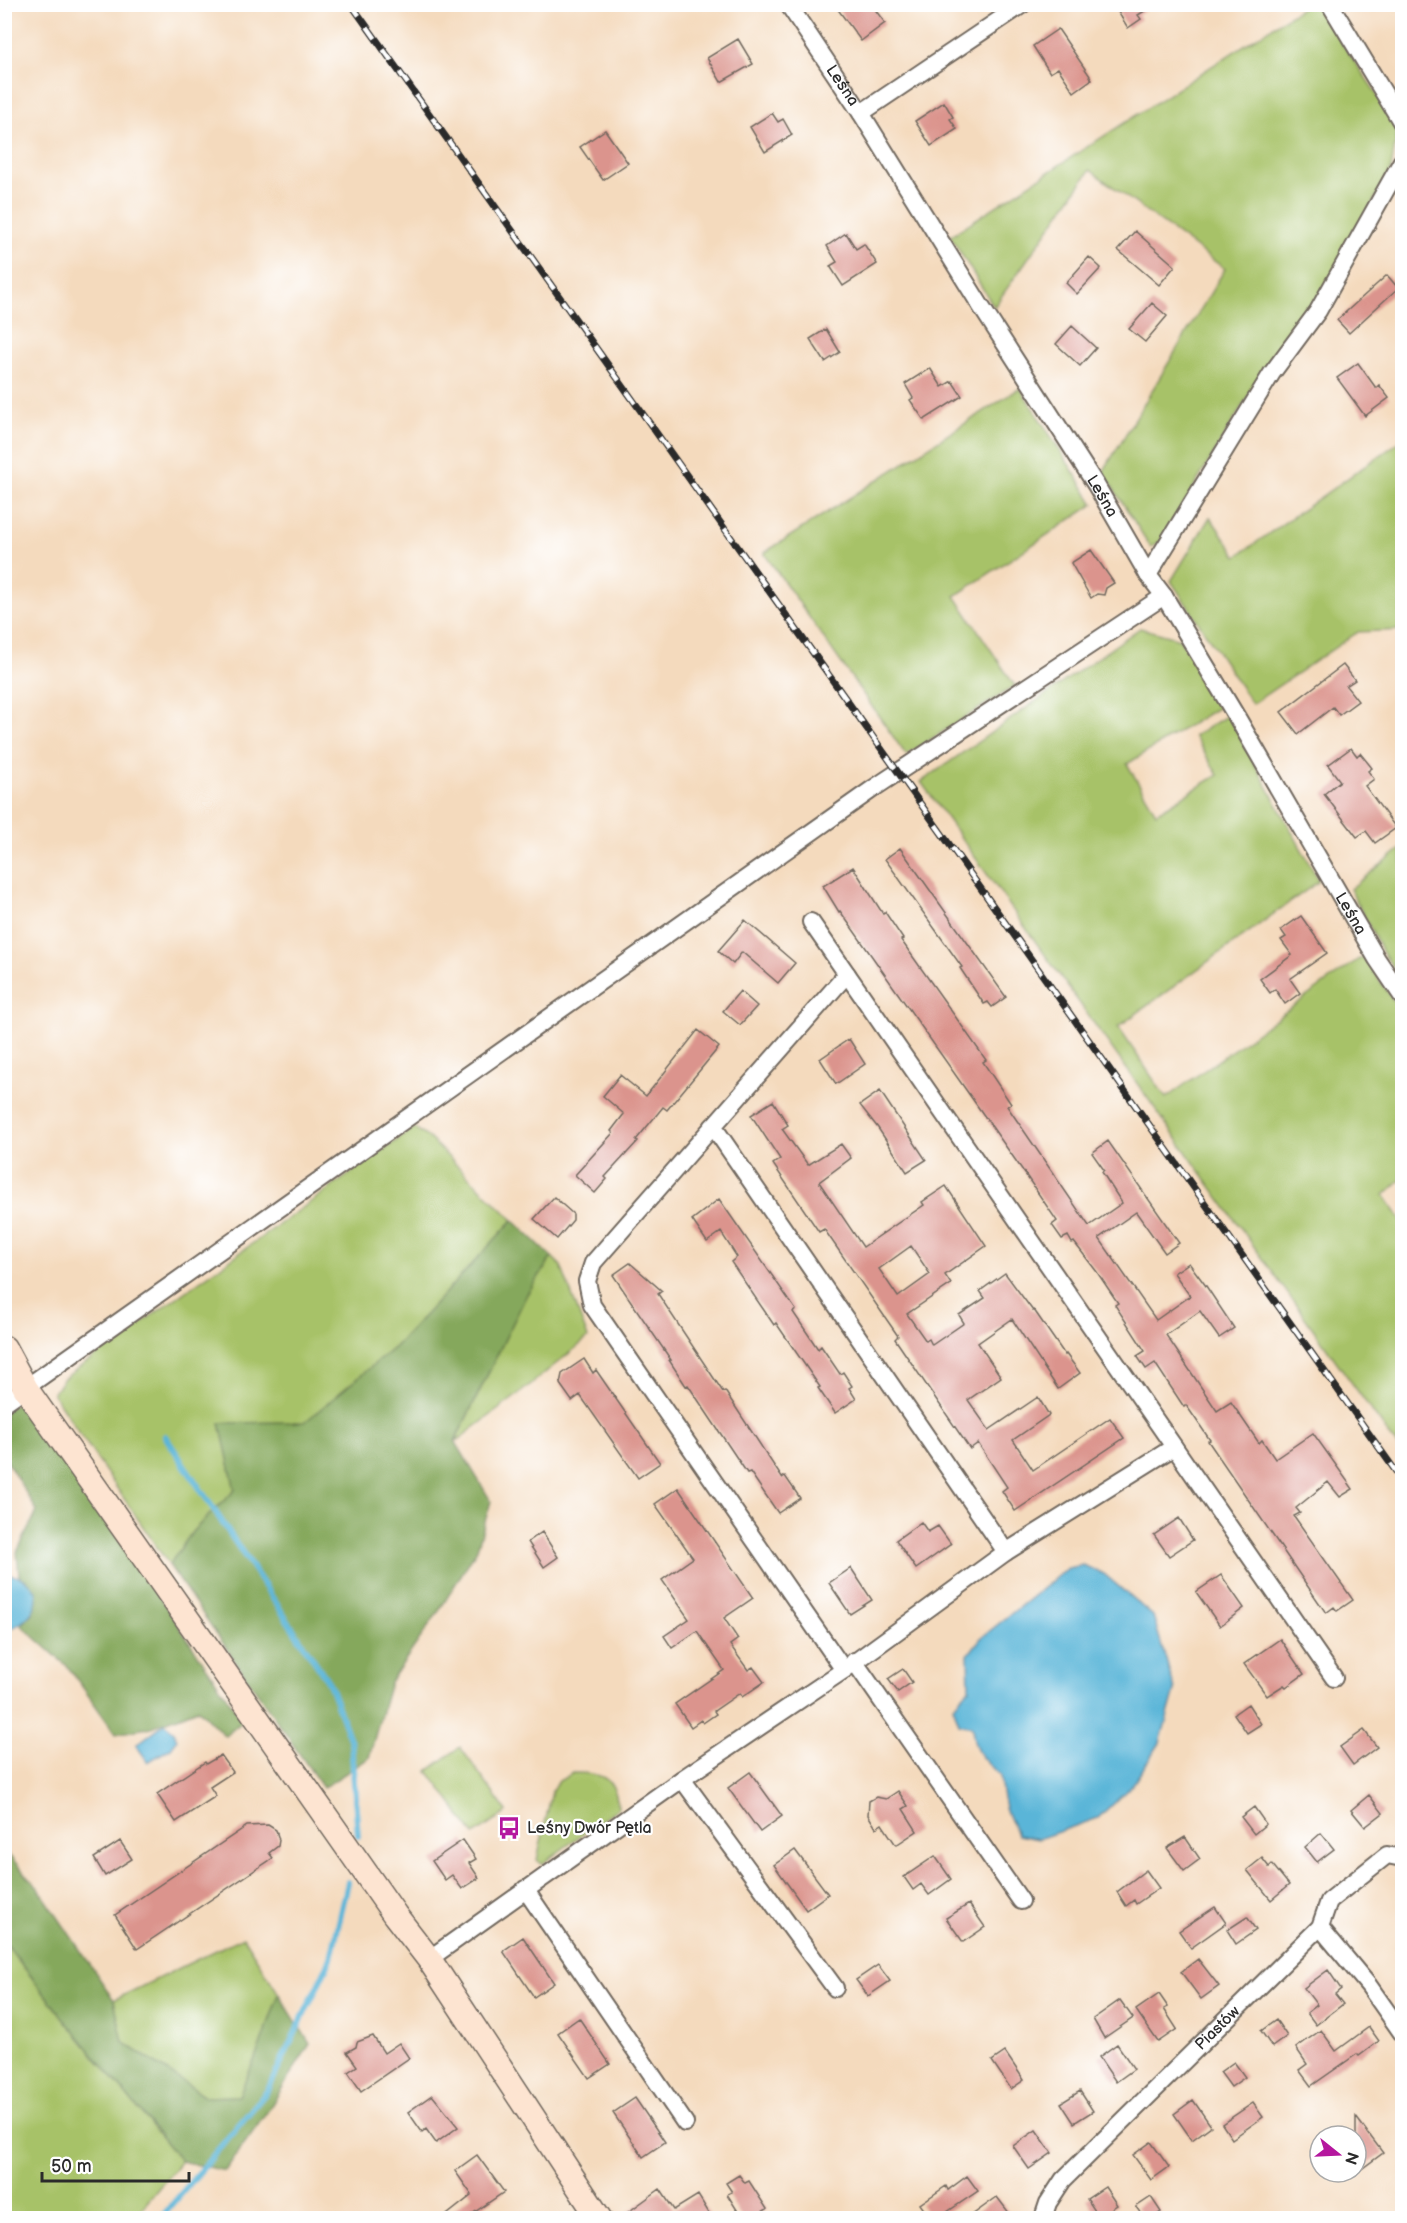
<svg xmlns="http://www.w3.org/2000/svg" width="1407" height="2223" font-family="'Balsamiq Sans',sans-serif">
<rect width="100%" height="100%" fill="#fff"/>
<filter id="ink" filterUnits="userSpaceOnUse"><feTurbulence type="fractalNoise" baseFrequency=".0167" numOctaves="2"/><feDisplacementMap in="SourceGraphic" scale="12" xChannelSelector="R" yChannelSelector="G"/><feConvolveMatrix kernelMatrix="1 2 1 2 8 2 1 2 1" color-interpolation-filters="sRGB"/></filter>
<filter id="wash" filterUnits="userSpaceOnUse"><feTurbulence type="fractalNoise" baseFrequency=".008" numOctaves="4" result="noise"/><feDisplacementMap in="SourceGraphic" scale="24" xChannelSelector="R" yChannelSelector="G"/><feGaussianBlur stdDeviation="1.35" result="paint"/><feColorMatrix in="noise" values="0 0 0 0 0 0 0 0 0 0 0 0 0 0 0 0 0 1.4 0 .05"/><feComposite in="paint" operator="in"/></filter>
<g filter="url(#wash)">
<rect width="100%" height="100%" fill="#f4dabd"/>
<path fill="#a7c268" stroke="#69764a" stroke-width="1.5" d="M1306,5H1316L1398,125L1391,170L1315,305L1270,360L1162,540L1151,548L1103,472L1225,269L1090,170L994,307L950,236Z
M1020,388L1094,504L955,596L1015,686L906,755L764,553Z
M1402,440V630L1358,632L1252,704L1171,581L1210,517L1237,556Z
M1140,628L1180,639L1222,705L1127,764L1156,813L1218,775L1194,736L1228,715L1319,881L1118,1027L1166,1098L1363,956L1402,1013V1179L1384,1195L1402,1221V1453L921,782Z
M1402,848V980L1383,953L1350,889Z
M414,1128L429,1138L513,1220L396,1346L305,1422L220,1423L235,1490L193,1531L169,1565L53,1394L63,1379Z
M552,1257L561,1266L588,1338L515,1397L455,1442L527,1294Z
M460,1747L507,1812L474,1835L428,1771Z
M573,1773C602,1773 616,1777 618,1808L542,1864L537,1860L552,1791L559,1781Z
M243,1937L279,1994L259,2049L239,2096L206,2097L123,2042L114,2000Z
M4,1942L60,2014L181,2161L134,2218H5Z"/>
<path fill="#85a85c" stroke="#586a44" stroke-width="1.5" d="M513,1220L552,1257L527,1294L455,1441L491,1501L477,1549L439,1611L390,1682L369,1758L323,1788L169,1565L193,1531L235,1490L220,1423L305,1422L396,1346Z
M25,1398L243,1721L225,1736L198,1709L152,1727L116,1734L68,1667L21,1625L33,1612L28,1581L19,1576L17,1552L37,1511L5,1458V1411Z
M5,1851L39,1889L114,2000L123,2042L206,2097L239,2096L259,2049L279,1994L310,2044L267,2112L225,2171L181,2161L60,2014L5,1942Z"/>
<path fill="#5ab5d8" stroke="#427082" stroke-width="1.5" d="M1083,1565L1104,1574L1153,1616L1175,1690L1160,1743L1133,1784L1098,1818L1038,1839L1018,1835C1005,1814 1002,1800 1000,1775C981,1758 974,1753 972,1727L959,1724L953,1706L969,1689L968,1655L981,1638L1068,1568Z
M8,1574C53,1583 40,1619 5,1631V1576Z
M165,1723L174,1732L177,1740L171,1748L148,1762L136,1745Z"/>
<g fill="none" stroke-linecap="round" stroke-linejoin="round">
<path stroke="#5ab5d8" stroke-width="6" d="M165,1436L329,1683L351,1742L358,1836
M161,2218L268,2090L331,1958L348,1882"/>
</g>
<g id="blocks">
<path fill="#db948d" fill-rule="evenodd" d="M834,4H871L885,23L861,41Z
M1113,4H1156L1138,15L1141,19L1128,28Z
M1058,29L1092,79L1074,92L1058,68L1050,73L1033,46Z
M738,39L753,64L721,82L707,58Z
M944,102L953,117L950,119L957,129L931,146L915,121Z
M772,113L778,122L783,119L792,135L765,152L750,127Z
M605,130L628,163L603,180L580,147Z
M1135,231L1175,266L1159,285L1118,250Z
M846,233L856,249L864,244L877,264L843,286L830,266L837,262L827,246Z
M1089,257L1101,268L1077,294L1066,283Z
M1387,275L1398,288L1349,333L1337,320Z
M1152,303L1167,316L1145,342L1129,329Z
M1072,326L1096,348L1080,366L1056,344Z
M826,329L840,352L825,362L810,339Z
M1358,363L1376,388L1379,385L1389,398L1365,416L1337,378Z
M930,368L942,387L952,381L962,396L924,420L910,400L913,398L905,384Z
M1091,550L1114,583L1106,588L1104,595L1097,594L1091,598L1071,563Z
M1343,665L1355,680L1346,686L1358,701L1339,715L1333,707L1298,734L1281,712Z
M1351,748L1357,756L1360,753L1372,768L1368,771L1374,779L1365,786L1396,828L1375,843L1366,831L1357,837L1324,794L1340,781L1328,765Z
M900,848L1006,997L992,1007L988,1002L984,1004L960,968L962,967L885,859Z
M853,867L883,914L885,912L903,939L901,940L986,1060L983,1062L1011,1104L1007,1106L1089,1226L1122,1203L1102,1172L1104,1170L1092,1153L1108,1141L1179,1243L1165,1253L1136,1212L1099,1238L1156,1320L1190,1296L1174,1273L1189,1263L1206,1286L1234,1328L1219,1338L1200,1311L1166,1335L1217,1411L1231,1402L1259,1443L1262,1440L1275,1459L1313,1433L1353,1489L1340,1497L1328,1482L1296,1508L1300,1513L1294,1516L1353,1600L1337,1611L1334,1607L1326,1613L1208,1441L1210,1440L1186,1405L1184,1407L1155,1363L1146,1369L1137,1356L1145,1351L1115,1305L1118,1303L1097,1272L1074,1242L1072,1243L1068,1236L1062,1239L1052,1225L1057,1221L1021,1168L840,911L839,912L823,886Z
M1301,916L1327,953L1290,979L1300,993L1285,1004L1275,989L1270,993L1260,979L1292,955L1281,940L1286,937L1281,930Z
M745,920L795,963L778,983L742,952L733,964L718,951Z
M740,991L757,1006L740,1025L723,1011Z
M698,1030L719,1047L667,1110L663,1107L636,1140L638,1141L605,1177L607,1179L595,1193L575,1175L613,1133L611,1131L624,1114L603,1096L620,1075L646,1096Z
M849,1039L865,1064L836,1084L820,1059Z
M880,1091L926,1160L907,1172L878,1128L860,1105Z
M773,1101L788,1125L782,1129L808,1165L841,1144L851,1158L819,1182L863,1247L924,1205L922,1202L946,1186L986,1246L945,1275L951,1284L907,1314L926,1341L929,1339L932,1345L964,1323L959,1315L985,1298L980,1291L1005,1273L1033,1311L1034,1310L1065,1355L1066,1354L1080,1373L1058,1389L1012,1319L978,1343L1001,1377L968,1400L989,1430L1038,1397L1049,1415L1013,1440L1033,1470L1110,1418L1124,1438L1015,1511L1002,1491L1007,1487L978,1443L970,1449L895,1339L898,1336L824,1229L819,1232L773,1164L780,1159L751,1115ZM911,1246L930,1274L898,1297L879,1269Z
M554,1197L573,1214V1220L557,1239L534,1219Z
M719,1199L796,1310L793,1312L818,1349L821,1346L840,1374L843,1372L852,1386L849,1388L856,1399L835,1413L818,1388L820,1387L776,1323L774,1325L731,1262L737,1257L721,1232L707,1242L692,1220Z
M630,1263L662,1291L658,1294L723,1392L725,1391L782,1478L785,1476L800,1498L778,1513L750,1472L747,1473L688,1385L686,1386L669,1360H671L613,1275Z
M584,1359L593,1373L596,1370L660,1463L638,1478L580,1395L572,1401L560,1384L562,1374Z
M678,1488L753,1598L724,1618L738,1639L730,1645L748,1670L753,1667L764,1682L742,1697L740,1693L714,1711L716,1714L703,1723L701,1720L691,1727L675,1704L724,1670L697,1631L672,1648L664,1636L689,1619L662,1580L693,1558L655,1504Z
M1179,1518L1193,1540L1169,1556L1154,1535Z
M921,1522L928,1532L938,1526L951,1544L916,1569L896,1540Z
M542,1532L558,1557L544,1567L528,1542Z
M851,1568L872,1600L850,1614L829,1583Z
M1221,1575L1244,1608L1220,1626L1196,1592Z
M1280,1639L1304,1674L1286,1687L1284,1685L1267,1696L1244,1664Z
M903,1669L912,1682L898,1692L888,1679Z
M1248,1704L1261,1724L1247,1733L1234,1714Z
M1364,1730L1377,1747L1353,1765L1340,1747Z
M221,1755L233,1772L210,1787L216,1796L176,1822L157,1794L205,1762L206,1764Z
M750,1772L782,1816L760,1832L728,1788Z
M898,1791L908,1806L903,1809L917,1831L896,1845L882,1824L876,1828L868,1815L869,1801L876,1797L886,1799Z
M1369,1795L1383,1813L1365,1827L1351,1810Z
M1254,1807L1266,1824L1254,1834L1241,1817Z
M268,1825L276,1830L279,1840L278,1846L269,1853L273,1858L137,1949L115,1915L247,1826Z
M1321,1833L1334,1849L1317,1862L1305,1847Z
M1185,1837L1200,1859L1184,1871L1167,1848Z
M463,1840L476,1859L469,1863L479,1878L462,1889L452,1875L445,1880L432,1861Z
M120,1841L132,1859L105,1876L94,1858Z
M795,1850L828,1894L806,1910L774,1865Z
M935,1856L951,1879L929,1895L921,1884L913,1890L904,1877Z
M1262,1858L1269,1867L1272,1864L1289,1885L1271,1900L1247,1870Z
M1146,1870L1159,1888L1136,1904L1134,1900L1126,1906L1117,1892Z
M969,1904L985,1927L963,1942L946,1918Z
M1215,1907L1226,1923L1191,1948L1179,1931Z
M1247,1917L1256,1930L1236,1944L1227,1930Z
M523,1937L554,1983L534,1997L503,1951Z
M1198,1959L1219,1986L1201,1999L1181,1972Z
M878,1965L890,1981L868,1996L856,1980Z
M1328,1970L1341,1989L1335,1994L1343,2004L1316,2025L1307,2013L1317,2005L1304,1988Z
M1159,1994L1168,2007L1164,2009L1177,2029L1158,2042L1136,2010Z
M1120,2000L1133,2018L1104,2038L1093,2019Z
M579,2018L610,2064L589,2078L558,2033Z
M1276,2020L1287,2036L1272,2047L1261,2031Z
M1369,2027L1379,2041L1359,2056L1357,2054L1311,2086L1299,2070L1307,2064L1296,2048L1321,2030L1336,2051Z
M373,2036L384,2053L399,2043L409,2058L361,2091L348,2072L357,2066L347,2052L356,2047L357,2042Z
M1117,2044L1134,2069L1116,2082L1099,2057Z
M1005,2052L1024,2080L1011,2089L992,2061Z
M1234,2062L1245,2077L1231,2087L1220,2072Z
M1080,2091L1093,2111L1074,2123L1061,2103Z
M432,2095L458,2127L436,2143L426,2129L422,2132L408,2112Z
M635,2098L665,2142L643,2157L613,2113Z
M1193,2100L1211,2126L1192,2140L1174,2114Z
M1253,2103L1263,2117L1232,2139L1222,2124Z
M1356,2117L1383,2153L1356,2173Z
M1036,2130L1052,2153L1029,2169L1013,2146Z
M1151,2142L1169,2167L1151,2180L1133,2155Z
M477,2155L504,2192L466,2218H443L472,2195L455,2171Z
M739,2175L745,2183L749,2181L767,2209L752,2218H742L727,2194L732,2192L726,2183Z
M967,2176L978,2191L938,2218H930L920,2204L946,2186L948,2190Z
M1105,2187L1117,2205L1099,2217L1087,2199Z
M660,2189L674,2210L698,2195L712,2218H620Z
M997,2197L1013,2218H968Z
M1151,2197L1161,2212L1152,2218H1144L1136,2207Z"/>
</g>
</g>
<g filter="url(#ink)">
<use href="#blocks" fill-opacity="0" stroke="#71685e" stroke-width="1.5"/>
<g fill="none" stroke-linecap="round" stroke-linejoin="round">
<g stroke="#71685e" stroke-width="20">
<g id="street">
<path id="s1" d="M788,4L861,113L982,308L1096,485L1148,575L1164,596L1238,719L1377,959L1402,996"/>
<path d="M1330,4L1402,123"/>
<path d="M861,113L1023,4"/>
<path d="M1148,575L1272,373L1318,311L1402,161"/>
<path d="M811,922L1334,1678"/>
<path d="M713,1126L1006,1552"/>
<path d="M4,1403L874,788L1164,596"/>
<path d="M854,1661L1021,1901"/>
<path d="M844,1670L592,1305L587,1281L593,1263L847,974"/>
<path d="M682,1779L835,1988"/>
<path d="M525,1889L685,2123"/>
<path d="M1320,1927L1369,1986L1402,2033"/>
<path d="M429,1959L682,1779L844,1670L1006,1552L1174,1447"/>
<path id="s2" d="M1043,2218L1048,2203L1063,2180L1320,1927L1329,1901L1387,1855L1402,1858"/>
</g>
</g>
<g stroke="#71685e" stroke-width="27">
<path id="secondary" d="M4,1348L26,1389L395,1915L429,1959L599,2218"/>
</g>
<use href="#street" stroke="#fff" stroke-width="16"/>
<use href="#secondary" stroke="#fde4d1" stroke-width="24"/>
<g stroke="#2b2b2b" stroke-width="7">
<path id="rail" d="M351,4L1402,1480"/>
</g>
<use href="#rail" stroke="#fff" stroke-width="4.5" stroke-dasharray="14" stroke-linecap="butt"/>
</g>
</g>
<defs>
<g id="bus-bare" transform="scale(1.8)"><path d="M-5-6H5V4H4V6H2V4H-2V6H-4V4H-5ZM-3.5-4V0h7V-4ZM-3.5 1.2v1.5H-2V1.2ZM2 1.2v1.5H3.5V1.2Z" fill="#b5179e" stroke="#fff" stroke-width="2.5" paint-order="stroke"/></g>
</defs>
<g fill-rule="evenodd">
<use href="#bus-bare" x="509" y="1828"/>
</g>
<g text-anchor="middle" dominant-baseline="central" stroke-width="4.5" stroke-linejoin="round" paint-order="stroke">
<g font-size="16" fill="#2b2b2b" stroke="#fff">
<text stroke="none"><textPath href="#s1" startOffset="98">Leśna</textPath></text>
<text stroke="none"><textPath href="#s1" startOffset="584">Leśna</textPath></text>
<text stroke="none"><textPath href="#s1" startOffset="1070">Leśna</textPath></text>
<text stroke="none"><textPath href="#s2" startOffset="260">Piastów</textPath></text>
</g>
<g font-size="16" fill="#2b2b2b" stroke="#fff" text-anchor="start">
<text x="527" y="1828">Leśny Dwór Pętla</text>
</g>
</g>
<rect width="1407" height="2223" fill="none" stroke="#fff" stroke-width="24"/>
<g transform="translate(1338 2154) rotate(108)"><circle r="28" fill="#ffffff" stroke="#aaaaaa" stroke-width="1.5"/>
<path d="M0-4.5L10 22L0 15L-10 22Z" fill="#b5179e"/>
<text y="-9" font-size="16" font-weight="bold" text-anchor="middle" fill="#2b2b2b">N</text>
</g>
<path d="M42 2172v9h147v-9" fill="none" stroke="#2b2b2b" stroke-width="3"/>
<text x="51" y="2172" font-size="18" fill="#2b2b2b" stroke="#ffffff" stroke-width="4.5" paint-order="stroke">50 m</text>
</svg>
